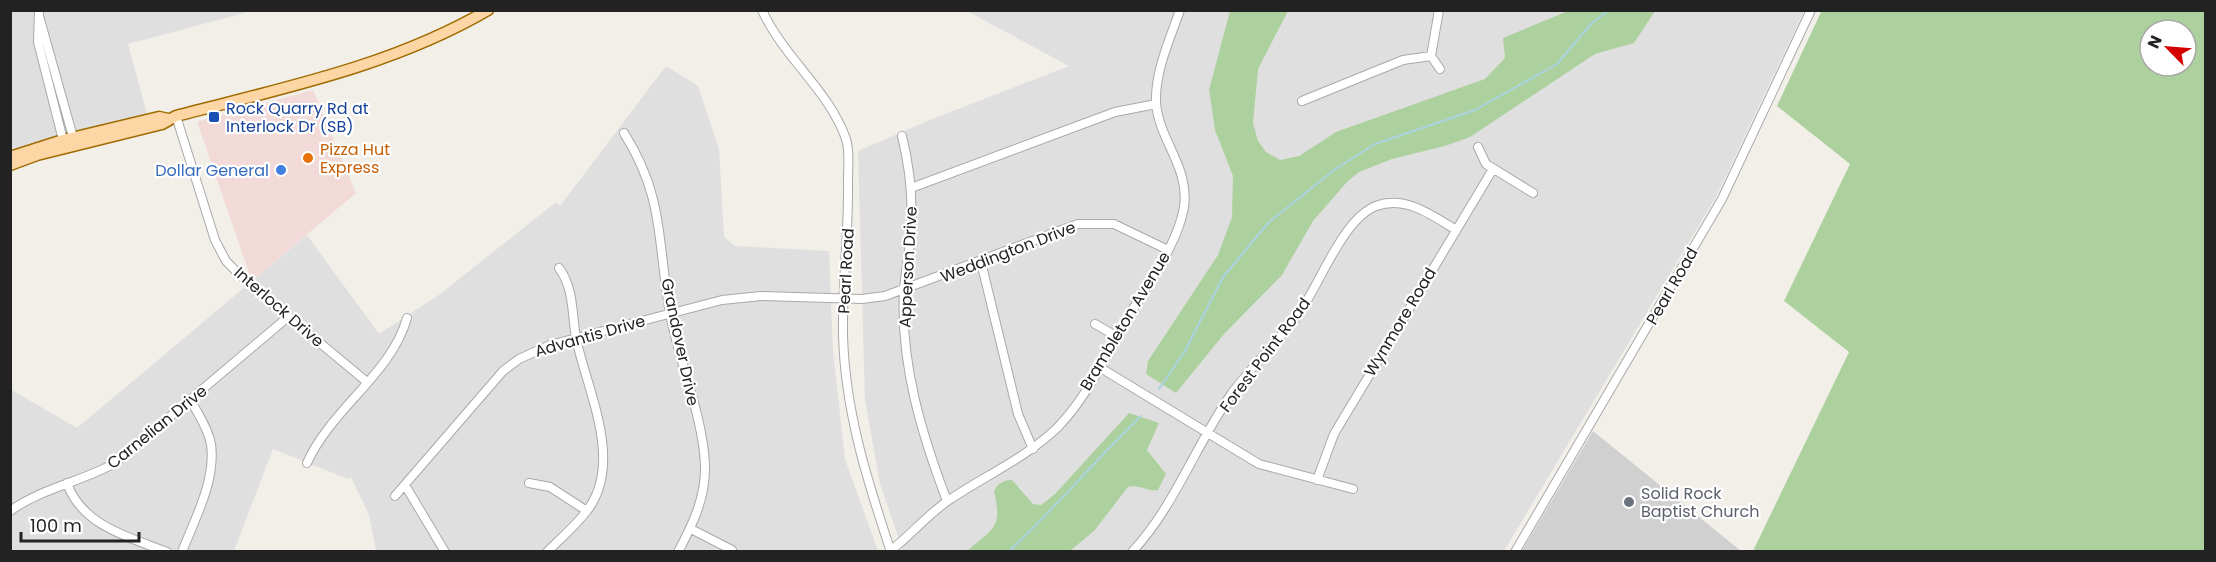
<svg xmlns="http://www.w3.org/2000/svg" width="2216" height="562" font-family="Poppins,sans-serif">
<rect width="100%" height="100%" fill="#f2efe9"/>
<path fill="#e0dfdf" d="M10,11H252L128,44L147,114L11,153Z
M967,11H1804L1717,195L1504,551H903L880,484L865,400L858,151L930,120L1069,66Z
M666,66L698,86L719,149L724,237L735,246L829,251L833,351L845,459L878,551H376L369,515L351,477L348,479L273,449L234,551H11L10,389L77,428L307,235L379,334L439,295L556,202L560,206Z"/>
<path fill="#f2dad9" d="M313,90L356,193L252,281L197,122Z"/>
<path fill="#d0d0d0" d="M1593,431L1741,551H1522Z"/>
<path fill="#add19e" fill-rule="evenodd" d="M1822,10L2205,11V551H1753L1849,352L1784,301L1850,164L1777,106ZM2150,30H2186V66H2150Z
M1230,11H1288L1258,69L1253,123L1258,141L1266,152L1280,160L1299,156L1336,132L1485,79L1505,58L1503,38L1568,11H1655L1634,43L1595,54L1470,137L1445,146L1392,159L1359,172L1347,182L1313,221L1282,275L1224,334L1176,393L1146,374L1148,361L1218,255L1232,217L1233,176L1215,130L1209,90Z
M1129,413L1159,423L1147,450L1166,474L1158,490C1147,492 1139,484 1128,487L1094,531L1070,551H967C993,528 1003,529 994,492C997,483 1004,480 1012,480L1033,504L1041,505L1055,494Z"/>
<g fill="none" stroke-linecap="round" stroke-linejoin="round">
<path stroke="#aad3df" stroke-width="2" d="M1159,389L1185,351L1223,277L1269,222L1334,170L1375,144L1475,110L1557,64L1591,24L1609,10
M1008,552C1055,509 1095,460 1141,416"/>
<g stroke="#a9a9a9" stroke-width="10">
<path id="minor" d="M39,10L38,42L63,140
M762,10C783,57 829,90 846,139C850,151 848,168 848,180C849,232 842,283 843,335C845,411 867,480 891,552
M1439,10L1431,56L1440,69
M39,16L73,137
M1302,101L1403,60L1431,56
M176,116L215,240L226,261L250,285L367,382
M624,133C665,198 657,242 670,313C679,362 703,416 705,465C706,497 693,524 678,552
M902,136C910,168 913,200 911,232C910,252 905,271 904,291C900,364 922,435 947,501
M1478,147L1486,164L1533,193
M911,188L1115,112L1156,104
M981,262L1018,414L1033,449
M1095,324L1116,336
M1099,367L1259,464L1353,489
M307,463C331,409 392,373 407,318
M1317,480L1334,434L1493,169
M67,483C82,526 129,537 167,552
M529,483L550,487L587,511
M405,485L445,552
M395,496L503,371L519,359L550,345L722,300L761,296L862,299L885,296L1078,224H1114L1168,250
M10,511C42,488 81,482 115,463L288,317
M691,529L732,550
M890,551C911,535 928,514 949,500C986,475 1026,458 1058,427C1091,393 1111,344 1136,304C1154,274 1178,242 1184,207C1190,167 1158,139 1156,102C1155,71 1170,39 1180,10
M182,552C195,518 216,481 211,444C208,428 198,414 191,401
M547,552C560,539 575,526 586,512C625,463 587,391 576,338C572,315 574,288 559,268
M1132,552C1175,506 1196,444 1232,393C1252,366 1277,343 1297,316C1319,287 1342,219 1376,206C1405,195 1432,215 1456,230
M1515,552L1722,199L1811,10"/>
</g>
<g stroke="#a06b00" stroke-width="13">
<path id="major" d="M10,157L63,140L159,117L168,119
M10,165L37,155L162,124L176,116C283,88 392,66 488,10"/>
</g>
<use href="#minor" stroke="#fff" stroke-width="8"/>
<use href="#major" stroke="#fcd6a4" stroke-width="10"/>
</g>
<rect fill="#1a4fb4" stroke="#fff" stroke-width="2" x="208" y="111" width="12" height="12" rx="3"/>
<circle fill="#e8710a" stroke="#fff" stroke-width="2" cx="308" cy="158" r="6"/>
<circle fill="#3f7fe0" stroke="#fff" stroke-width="2" cx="281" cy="170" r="6"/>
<circle fill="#6b7280" stroke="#fff" stroke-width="2" cx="1629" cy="502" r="6"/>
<g text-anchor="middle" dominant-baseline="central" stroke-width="4.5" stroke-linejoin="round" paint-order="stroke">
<g font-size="16" fill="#164399" stroke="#fff" text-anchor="start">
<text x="226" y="108">Rock Quarry Rd at<tspan x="226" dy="18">Interlock Dr (SB)</tspan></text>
</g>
<g font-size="16" fill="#c56008" stroke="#fff" text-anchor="start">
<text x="320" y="149">Pizza Hut<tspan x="320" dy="18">Express</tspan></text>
</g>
<g font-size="16" fill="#366cbe" stroke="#fff" text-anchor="end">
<text x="269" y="170">Dollar General</text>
</g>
<g font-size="16" fill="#222" stroke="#fff">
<text transform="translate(1008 252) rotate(-21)">Weddington Drive</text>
<text transform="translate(908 267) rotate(-87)">Apperson Drive</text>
<text transform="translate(846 271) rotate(-87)">Pearl Road</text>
<text transform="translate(1672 286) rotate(-60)">Pearl Road</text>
<text transform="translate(279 307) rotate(41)">Interlock Drive</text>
<text transform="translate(1125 321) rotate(-59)">Brambleton Avenue</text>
<text transform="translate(1400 322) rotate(-59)">Wynmore Road</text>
<text transform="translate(590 336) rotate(-16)">Advantis Drive</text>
<text transform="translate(680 342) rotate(78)">Grandover Drive</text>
<text transform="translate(1265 355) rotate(-53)">Forest Point Road</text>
<text transform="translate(157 427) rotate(-39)">Carnelian Drive</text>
</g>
<g font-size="16" fill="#5b616d" stroke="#fff" text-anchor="start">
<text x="1641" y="493">Solid Rock<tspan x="1641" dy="18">Baptist Church</tspan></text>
</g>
</g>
<rect width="2216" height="562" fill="none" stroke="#222222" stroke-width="24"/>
<g transform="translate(2168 48) rotate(295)"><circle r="28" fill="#ffffff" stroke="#a7a7a7" stroke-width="1.5"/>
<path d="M0-4.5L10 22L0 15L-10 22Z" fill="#d40000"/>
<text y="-9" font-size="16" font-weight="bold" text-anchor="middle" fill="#222222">N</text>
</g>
<path d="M21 532v9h118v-9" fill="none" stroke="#222222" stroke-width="3"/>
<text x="30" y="532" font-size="18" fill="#222222" stroke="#ffffff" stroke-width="4.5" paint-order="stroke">100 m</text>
</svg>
